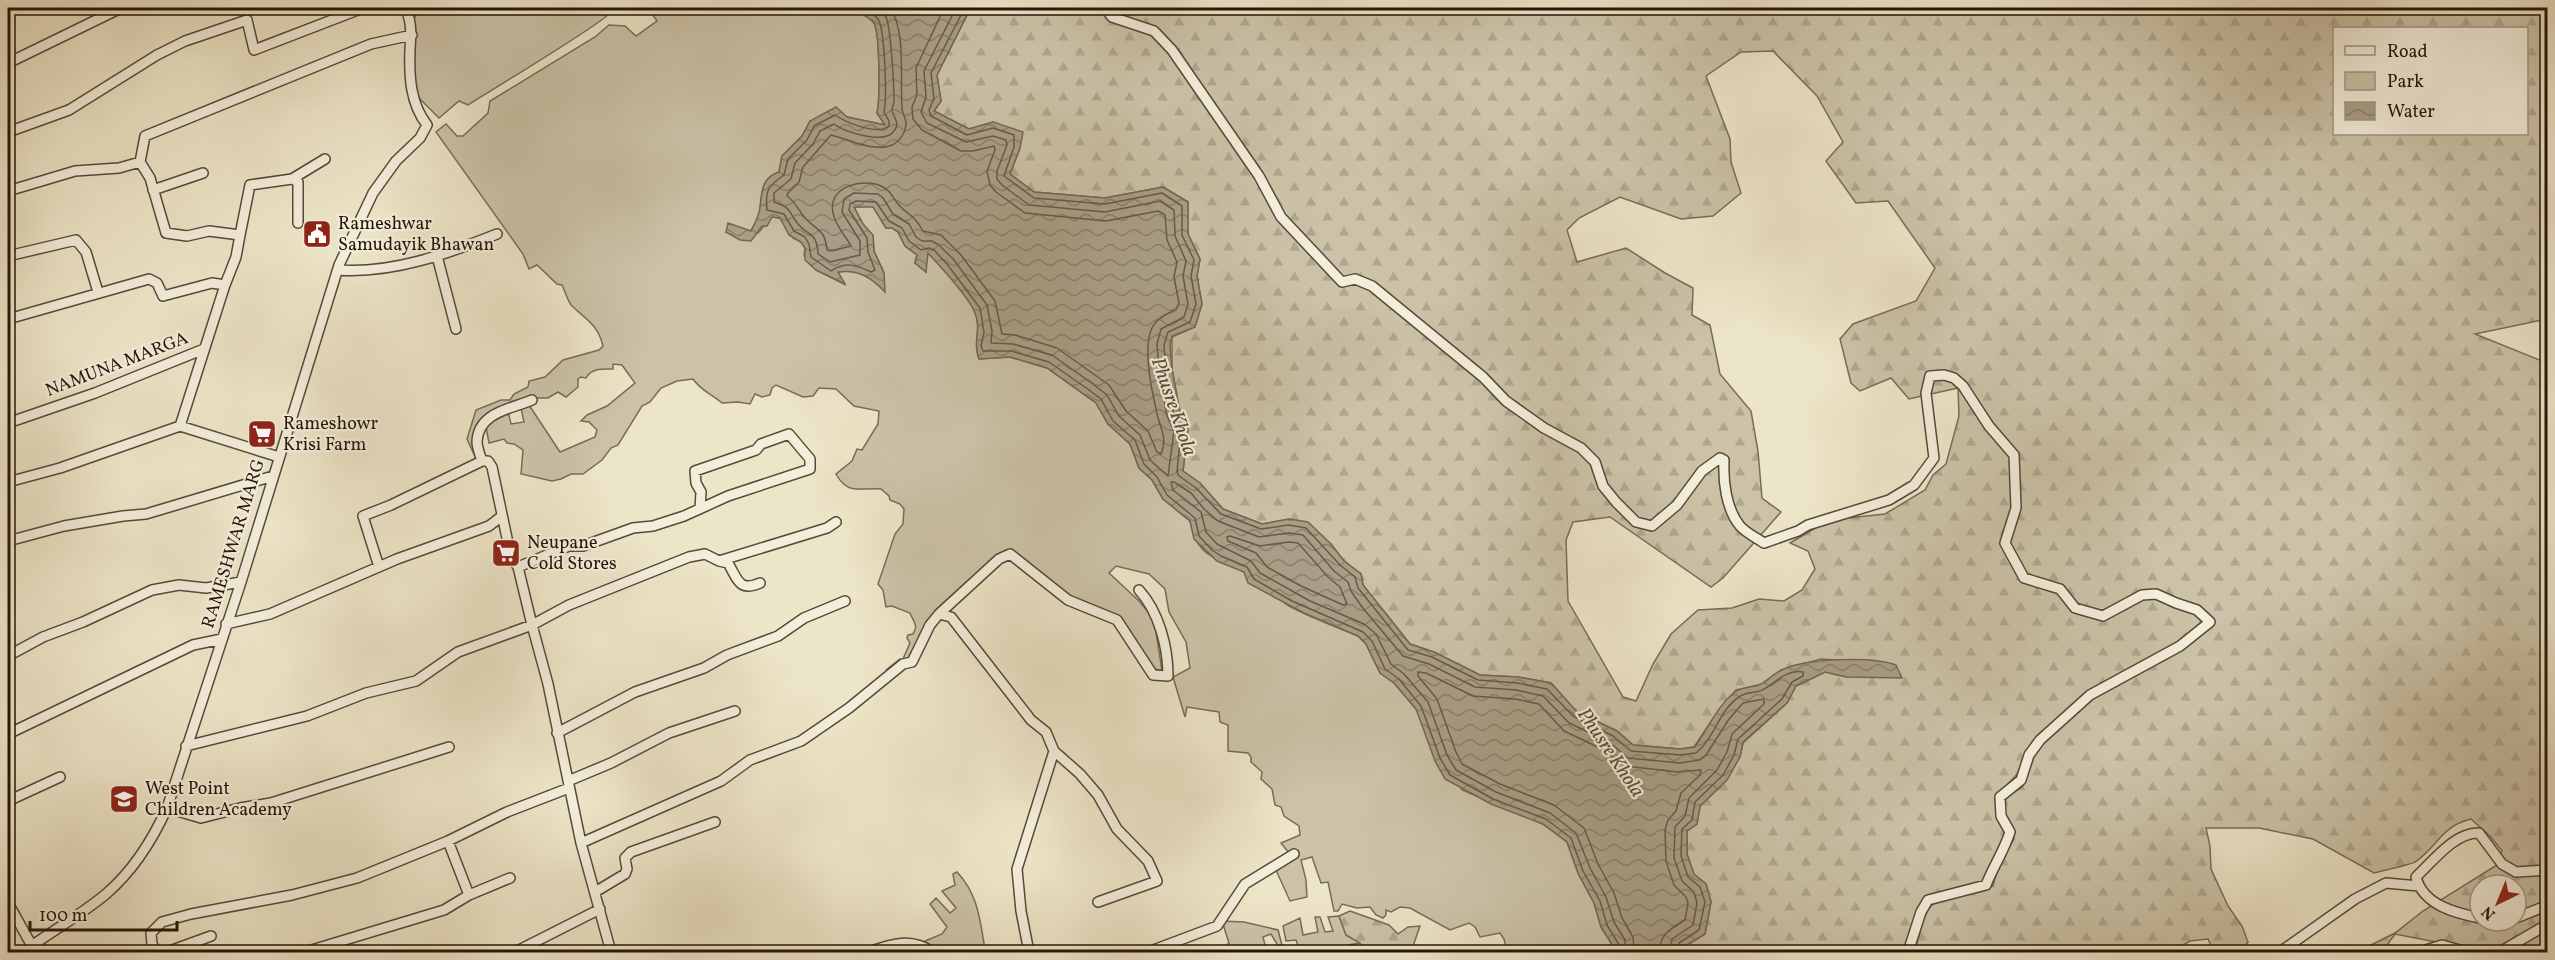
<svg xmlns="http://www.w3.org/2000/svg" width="2555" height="960" font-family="Vollkorn,serif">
<defs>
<pattern id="forest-firs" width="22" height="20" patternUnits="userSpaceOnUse" patternTransform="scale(1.5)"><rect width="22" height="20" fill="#cbc2a7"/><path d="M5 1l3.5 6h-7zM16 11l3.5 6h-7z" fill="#aea68e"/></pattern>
<pattern id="water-waves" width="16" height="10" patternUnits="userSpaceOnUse" patternTransform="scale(1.5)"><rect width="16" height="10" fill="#a99e86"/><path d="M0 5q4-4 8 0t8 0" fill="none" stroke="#89806c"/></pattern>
</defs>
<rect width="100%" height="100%" fill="#ede5c8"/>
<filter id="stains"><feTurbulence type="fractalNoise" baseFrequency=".00333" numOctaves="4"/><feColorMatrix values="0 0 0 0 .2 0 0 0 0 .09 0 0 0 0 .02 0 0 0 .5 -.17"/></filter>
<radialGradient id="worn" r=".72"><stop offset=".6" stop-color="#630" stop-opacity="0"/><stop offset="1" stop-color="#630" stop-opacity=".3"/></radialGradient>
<path fill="#cbc2a7" stroke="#786c57" stroke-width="1.5" d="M421,8H609L612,11C607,21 488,92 468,105L459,101L439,118L414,93L413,20Z
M648,8H857C860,15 870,17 874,23C880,34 880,101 877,113L885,125L847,117L810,121L802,136L782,156L779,172C761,178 762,192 760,208C759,217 755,223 751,231L731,226L726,232L758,233L772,217L780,218L793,238L801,242L805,248L804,255L816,270L844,284L838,272L853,270L874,280L884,273L874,251L873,236L863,224L854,207L873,206L886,228H892L898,232L905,246L917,255L915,263L926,272L927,252C939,264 969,297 975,312C982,329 973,341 979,359L1010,357L1047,368L1096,403L1108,424L1130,444L1139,468L1152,480L1163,499L1190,521C1198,560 1216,556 1244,572C1261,581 1273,596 1289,606C1311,618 1335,626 1358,636L1366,644L1380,673L1394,683L1416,709L1424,726L1462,790L1543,824L1567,842L1578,873L1594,903L1601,927L1613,946L1602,947L1594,952H1529L1527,950L1507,952L1504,939L1500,933L1480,937L1475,927L1469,923L1450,930L1410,908L1400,907L1391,912L1386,910V915L1383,918L1376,915L1370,907L1357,908L1342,904L1338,911H1334L1328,882L1321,883L1312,857L1301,860L1306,880L1307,897L1290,901L1275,868L1289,853L1281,843L1300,835L1299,826L1284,816L1281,807L1275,805L1272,789L1261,779L1262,772L1251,762V757L1248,753L1228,751V725L1220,722L1219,712L1187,707L1185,717L1173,677L1190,668L1186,642L1169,612L1165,589L1149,574L1116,566L1109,573L1139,601L1154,619L1162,671L1151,668L1118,619L1064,595L1022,562L1012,549L968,581L937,609L909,657L903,663L886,670L900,659L902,661L910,643L907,638L908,635L913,634C919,625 913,621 910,613L892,606L886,607L883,590L878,584L895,534L903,524L904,509L900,504L890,500L889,496L881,489C860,487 848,496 836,474L852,461L857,449L862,450L878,424L879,411L854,406L836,389L819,388L813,396L803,397L776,385L772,388L770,395L762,397L755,394L750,404L738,402L722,403C712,394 701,391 693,379L677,381L661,388L650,402L642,406L618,445L611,448L602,460L583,474H571L561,479L552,481L521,474L523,450L514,444L507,443L504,439L489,443L486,427L489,420L508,411L511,424L524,422L521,408L529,405L560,452L595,437L597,430L589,422L581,421L587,415L607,406L635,383L622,365L613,364V369C605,369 592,367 586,378L581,377L578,379V387L566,397L558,392L548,398H532L487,415L477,461L467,439L476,410L501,400H510L514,394L528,387L529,381L545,377L563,360L599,350L603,346C598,325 587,320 572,306C568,302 565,291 562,285L557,284L537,265L529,269L523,254L436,132L446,124L457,136H463L488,113L490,101L595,37L609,25L625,26L636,36L657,21Z
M957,872C978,894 980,920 985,949L983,952H937L925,941L942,934L947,927L930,904L936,898L950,913L956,908L942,891L955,885L953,874Z
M1339,916L1346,935L1360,943L1342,946L1343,952H1300L1296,940L1286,941L1283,926L1300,918L1303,935L1318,932L1315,917H1320L1325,932L1333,931L1328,917Z
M1222,921L1244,922L1278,930L1282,945L1278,946L1271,934L1263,937L1265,945L1258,949L1259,952H1223L1222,948L1229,943Z"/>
<path fill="url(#forest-firs)" stroke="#786c57" stroke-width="1.5" fill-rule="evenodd" d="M966,8H2547V319L2475,334L2547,363V952H2488L2395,934L2382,952H2357L2395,933L2423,911L2497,865L2502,851L2490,836L2471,819C2441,826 2438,847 2415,862C2413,864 2381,871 2374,873L2313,839L2259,828H2206L2210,846L2211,869L2228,906L2242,926L2248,942L2240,952H2214L2208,939L2190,941L2171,952H1915C1918,940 1922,917 1930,907C1937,897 1979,892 1993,886L1999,863L2014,839L2013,827L2005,814V798L2022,787L2038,747L2093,689L2032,742L2017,774L1995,799L2007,830L1982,882L1925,899L1906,952H1684L1682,948L1705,934L1711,902L1706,884L1694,875L1687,854V831L1697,824L1700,806L1720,787L1740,757L1743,743L1787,703L1796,686L1825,672L1847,677L1870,675L1850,661L1821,659L1781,670L1760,685L1736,690L1718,711L1694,747L1680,749L1633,745L1617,731L1577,712L1551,683L1518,677L1480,675L1434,652L1410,644L1363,585L1361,574L1344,561L1331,544L1289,519L1262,524L1223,509L1200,483L1183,471L1188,429L1180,413L1172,369V337L1195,327L1202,304L1197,276L1200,259L1188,234V202L1163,187L1105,198L1034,192L1010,174L1020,148L993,122L969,129L934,111L941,101L937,75L967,15ZM2334,28H2526V134H2334ZM1773,51L1817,96L1843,142L1826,161L1856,203L1888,201L1935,268L1916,301L1853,324L1840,339L1851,383L1860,391L1891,378L1909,399L1958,388L1959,416L1946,464L1933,475L1925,490L1885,514L1829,520L1790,543L1808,551L1815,569L1802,590L1784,601L1759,599L1732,608L1698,610L1671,634L1653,664L1636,701L1623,697L1568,601L1566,540L1573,522L1610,517L1711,587L1723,578L1781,512L1762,498L1758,451L1751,411L1720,374L1710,325L1692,315L1693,288L1665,273L1626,248L1577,262L1567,230L1579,218L1620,197L1681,219L1713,216L1741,193L1731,162L1730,139L1706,76L1741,52ZM2480,885H2516V921H2480Z
M1350,911L1389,925L1398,934L1408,927L1420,926L1411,952H1365L1360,943L1346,935L1339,916Z"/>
<path fill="url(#water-waves)" stroke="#746753" stroke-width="1.5" d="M857,8H966L967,15L937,75L941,101L934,111L969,129L993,122L1023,132L1020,148L1010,174L1034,192L1105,198L1163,187L1188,202V234L1200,259L1197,276L1202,304L1195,327L1172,336L1170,345L1172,369L1180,413L1188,429L1183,471L1200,483L1223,509L1262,524L1289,519L1308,522L1331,544L1344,561L1361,574L1363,585L1410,644L1434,652L1480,675L1518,677L1551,683L1577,712L1617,731L1633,745L1680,749L1695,747C1708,729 1717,706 1735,692C1742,686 1753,688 1761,684C1768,681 1773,674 1780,671C1802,658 1873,656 1896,665L1902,678L1847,677L1825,672L1796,686L1787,703L1743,742L1740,757L1727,780L1700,806L1697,824L1687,831V854L1694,874L1706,884L1711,902L1705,934L1682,948L1684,952H1612L1613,946L1601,927L1594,903L1578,873L1567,842L1543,824L1491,804L1445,779L1435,761L1416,709L1394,683L1380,673L1366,644L1358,636L1304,613L1248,583L1244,572L1217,561L1194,539L1190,521L1163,499L1152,480L1139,468L1130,444L1108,424L1096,403L1047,368L1010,357L979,359C972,341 982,330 975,313C969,297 940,266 928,253L926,272L915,263L917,255L905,246L898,232L892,228H886L873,207H854L863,224L873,235L874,251L884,273L885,292C871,277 858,269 838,272L845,284L816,270L805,260V248L801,242L789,235L780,218L772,217L767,226H762L751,241L740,240L726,232L728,223L751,231C755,223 759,217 760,208C762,192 761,178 779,172L782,156L802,136L810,121L836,107L847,117L885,125L877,113C880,101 880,34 874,23C870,17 860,15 857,8Z"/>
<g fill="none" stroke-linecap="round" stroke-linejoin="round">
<path stroke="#675a46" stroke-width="1.5" d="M863,8C868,11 875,15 878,19C885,29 887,99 884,112L889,121V126C878,136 845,122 835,115L814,126L807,140L788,159L784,175C768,186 765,190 767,210L784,214L794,231L805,237L809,244L811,257L831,271C845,261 856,265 871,272L875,270L868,252L867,238L849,210L850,204L856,201L876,202L889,221L902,228L909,241L921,250L929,248L934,250L947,264L980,308L984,332L981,346L983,351H1011L1049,362L1089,390L1101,399L1113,421L1135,440L1144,464L1157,477L1167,495L1195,518L1199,536L1212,550L1221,556L1247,567L1254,579L1292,601L1363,632L1372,641L1385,669L1399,679L1421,706L1440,758L1450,775L1493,799L1546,819L1571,838L1583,871L1600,901L1607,925L1618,943V952
M876,8C879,10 884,13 886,17C891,28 894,87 894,101C894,104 892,107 892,110C893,118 901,122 894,131C885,145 844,132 834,124L820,131L813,144L795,163L791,179L774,193V202C792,208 788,211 798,224C809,237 817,232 818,254L830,262L860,255V241L842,212L844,199L854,193L878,194L883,198L893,214L909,224L916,237L922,241H932L939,245L954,260L987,305L992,331L991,343L1013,344L1052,355L1093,384L1107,395L1119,416L1140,435L1150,460L1168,476L1174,431L1167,416L1159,371L1157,344L1161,329L1184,317L1188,304L1183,276L1186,261L1175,236L1174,210L1160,201L1105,212L1029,205L1002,185L997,179V171L1007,145L1006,140L993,136L966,142L927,123L921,112L926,97L924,71L953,14V8
M890,8C906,29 900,81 902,108C902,114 907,119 906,125C905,133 900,140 894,144C876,154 848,139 831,135L803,167L799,182L788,193L787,196C797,203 798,211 806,219C817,231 825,229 827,250L831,251L851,246C845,235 835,225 833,213C827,186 864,177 883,187C891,191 893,198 898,204C908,216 913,213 923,231L941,235L961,255L995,301L1002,334L1015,335L1057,348L1109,385L1126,411L1148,431L1157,452L1161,454C1167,440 1162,431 1158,418C1153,396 1139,340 1156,322C1161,316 1169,313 1176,310L1179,303L1174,277L1177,262L1167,240L1165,215L1158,211L1106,221L1025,213L996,192L990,185L987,171L995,150L994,146L973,151H961L922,130L913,119L912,107L917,95L916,68L944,8
M960,8L961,15L931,73L934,99L929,110L931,116L967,135L993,128L1014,135V147L1004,176L1034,198L1105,204L1162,193L1182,206V235L1194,260L1191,276L1196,304L1190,322L1168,332L1164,345L1166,370L1174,415L1181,430L1177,472L1179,476L1196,488L1221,514L1261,529L1289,525L1306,528L1340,565L1355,577L1358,588L1408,650L1432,657L1478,680L1517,683L1547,689L1573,716L1613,736L1631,751L1680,755L1696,753C1715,738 1719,710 1739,697C1746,691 1758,694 1766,688C1777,681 1788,669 1803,672V676L1792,682L1782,699L1738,739L1734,755L1723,775L1695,802L1692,820L1682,829L1681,856L1688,877L1700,887L1705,902L1699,930L1679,943L1678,952
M1230,536L1260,546L1289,542L1298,543L1328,577L1340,587L1347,604L1343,605L1301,586L1267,567L1256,553L1228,541L1227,537Z
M1625,952V940L1614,922L1606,897L1590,868L1576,833L1550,813L1496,792L1456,770L1447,755L1428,702L1404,674L1391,664L1376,634L1364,624L1310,601L1260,573L1251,561L1217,544L1206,532L1201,512L1173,490L1171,482H1174L1191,493L1204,509L1218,521L1259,537L1289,533L1303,535L1334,571L1348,582L1351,591L1362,607L1403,656L1429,664L1475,687L1516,690L1543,696L1569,723L1609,742L1628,758L1680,763L1699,760L1706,755L1729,719L1743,703L1764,699V704L1732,734L1727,752L1717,770L1689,798L1685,816L1675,827L1674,858L1682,881L1694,892L1697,903L1693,925L1672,939L1670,952
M1634,952L1633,937L1622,918L1614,893L1598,864L1584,828L1554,805L1500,784L1462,764L1456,752L1437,699L1418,676V672L1426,673L1473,696L1515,699L1539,704L1564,731L1604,750L1625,766L1678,772L1701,770L1700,775L1681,793L1676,811L1668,820L1665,830L1666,861L1674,885L1686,897L1688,903L1685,920C1671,929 1659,934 1660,952"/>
<g stroke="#574937" stroke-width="12">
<path id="minor" d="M1105,8L1112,17L1154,31L1172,50L1259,176L1281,217L1342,282L1355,279L1372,286L1483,377L1506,401L1544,428L1581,448L1595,462L1603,486L1616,502L1636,522L1652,526L1677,505L1702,471L1720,458L1724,460C1723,481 1726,509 1740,526C1746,533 1757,538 1764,543L1798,531L1808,525L1889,500L1914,485L1934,458L1926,393L1930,376L1944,375L1954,378L1963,386L1989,426L2014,455L2016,508L2005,543L2024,578L2060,589L2075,608L2103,616L2142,595L2156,594L2176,603L2197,610L2210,622L2180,646L2090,695L2040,740L2029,755L2021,780L2000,797L2001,816L2010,832C2004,851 1993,867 1986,885L1928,900L1921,912L1908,952
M8,63L121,8
M8,132L69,110L157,55L185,41L247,20L254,50L363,8
M292,179L298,182V223
M153,190L203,173
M8,191L75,171L119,168L140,162
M240,235L250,185L292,179L325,159
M8,256L76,240L86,252L98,292
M437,256L456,329
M338,270C392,274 447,254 497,234
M225,285L236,257L240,235L209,231L187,236L166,233L150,178L140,162L145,136L371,44L412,35
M8,319L149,279L157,283L163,296L212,283L225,285L180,426L279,457
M8,423L95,393L204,349
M482,461C480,455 477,447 477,442C478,412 511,409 532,400
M8,482L60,468L180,426
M8,541L64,526L123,516L146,514L273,476
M719,561L728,563C738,580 739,592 760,583
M379,567L363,516L391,505L482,461H488L492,467L511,557L518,567L532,625L569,605L689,557L705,554L719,561L827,528L836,522
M518,567L569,546H583L633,528L653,526L684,516L728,496L810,469V459L789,434L761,444L756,450L695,471L696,483L701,492L700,509
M939,614L999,559L1010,554L1068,600L1117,620L1153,675L1168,676C1168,647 1159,612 1139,590
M226,624L270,614L397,559L489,526L502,516
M8,656L43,637L83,622L152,590L179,585L206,588L241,582
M557,733L635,692L704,668L727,655L778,636L804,618L845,601
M8,734L193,645L222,639
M186,746L307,716L366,693L416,681L458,652L532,625L548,684L581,843L611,952
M1054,751L1080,774L1098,795L1117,829L1148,861L1157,881L1098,902
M568,781L611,763L669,733L735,711
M8,801L60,777
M167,808L201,818L240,808L271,803L449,747
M581,843L721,781L750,760L801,741L849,708L903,664L912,662L930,625L939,614L951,617L1031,720L1046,732L1054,751L1017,869L1021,911L1029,952
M510,878L469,895L448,841L507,812L569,788
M595,892L625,874L627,869L625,858L631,852L715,822
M8,903L32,946
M2480,918C2455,913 2423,905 2416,877C2433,861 2455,832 2479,833L2502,864L2516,872L2548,870
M2516,918L2548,905
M2491,921H2499
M23,952C50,932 81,915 106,894C134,870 152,841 167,808L241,582L339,265L373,193L396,161L420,138L427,125C410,103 409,76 410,49C411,34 412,21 405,8
M156,952L152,944L151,933L162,922L191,914L292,895L357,878L448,841
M167,952L211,936
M305,952L444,910L469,895
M515,952L600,909
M869,952C890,944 912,937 932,952
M1148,952L1217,926L1245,884L1294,854
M2280,952L2355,899L2386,883L2419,886
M2419,952L2442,945L2467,952
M2483,952H2500L2548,924"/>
</g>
<use href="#minor" stroke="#f3eedb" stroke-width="9"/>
</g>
<defs>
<g id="civic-square" transform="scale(1.5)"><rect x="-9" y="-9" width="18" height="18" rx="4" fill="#8f2418" stroke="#f3eedb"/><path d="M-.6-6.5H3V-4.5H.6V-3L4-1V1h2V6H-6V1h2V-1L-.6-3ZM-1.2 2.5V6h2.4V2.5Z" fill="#fff"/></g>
<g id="supermarket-square" transform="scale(1.5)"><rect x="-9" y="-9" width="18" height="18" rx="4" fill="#8f2418" stroke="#f3eedb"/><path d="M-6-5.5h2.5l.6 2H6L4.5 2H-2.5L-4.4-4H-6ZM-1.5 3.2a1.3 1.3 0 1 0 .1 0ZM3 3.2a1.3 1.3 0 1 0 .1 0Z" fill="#fff"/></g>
<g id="school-square" transform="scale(1.5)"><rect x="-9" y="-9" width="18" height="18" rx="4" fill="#8f2418" stroke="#f3eedb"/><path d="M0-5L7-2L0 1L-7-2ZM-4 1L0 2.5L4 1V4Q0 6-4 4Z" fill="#fff"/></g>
</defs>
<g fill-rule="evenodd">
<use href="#civic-square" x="317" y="234"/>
<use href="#supermarket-square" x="262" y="434"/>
<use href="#supermarket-square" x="506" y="553"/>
<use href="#school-square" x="124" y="799"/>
</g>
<g text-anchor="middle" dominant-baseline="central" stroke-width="4.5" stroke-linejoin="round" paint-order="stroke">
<g font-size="18" fill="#251507" stroke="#f3eedb" text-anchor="start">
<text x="338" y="224">Rameshwar<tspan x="338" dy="21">Samudayik Bhawan</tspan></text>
<text x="283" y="424">Rameshowr<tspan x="283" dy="21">Krisi Farm</tspan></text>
<text x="527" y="543">Neupane<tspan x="527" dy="21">Cold Stores</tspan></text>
<text x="145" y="789">West Point<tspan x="145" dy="21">Children Academy</tspan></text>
</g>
<g font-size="18" fill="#251507" stroke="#f3eedb">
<text transform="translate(117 365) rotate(-21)">NAMUNA MARGA</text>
<text transform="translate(234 544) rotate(-73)">RAMESHWAR MARG</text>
</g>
<g font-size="20" font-style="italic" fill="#5a4c3a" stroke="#f3eedb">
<text transform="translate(1173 407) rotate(71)">Phusre Khola</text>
<text transform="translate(1610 753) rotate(56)">Phusre Khola</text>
</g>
</g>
<rect width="2555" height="960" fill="none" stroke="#ede5c8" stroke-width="30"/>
<rect x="9" y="9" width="2537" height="942" fill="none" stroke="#251507" stroke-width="3"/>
<rect x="15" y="15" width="2525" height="930" fill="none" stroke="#251507" stroke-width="1.5"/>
<rect x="2333" y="27" width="195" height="108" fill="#f3eedb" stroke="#a19786" stroke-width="1.5"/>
<rect x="2345" y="46" width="30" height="9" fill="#f3eedb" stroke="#a19786" stroke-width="1.5"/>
<text x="2387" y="57" font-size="18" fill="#251507">Road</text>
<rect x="2345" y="72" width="30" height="18" fill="#cbc2a7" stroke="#a19786" stroke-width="1.5"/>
<text x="2387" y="87" font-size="18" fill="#251507">Park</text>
<rect x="2345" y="102" width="30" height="18" fill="url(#water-waves)" stroke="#a19786" stroke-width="1.5"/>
<text x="2387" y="117" font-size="18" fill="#251507">Water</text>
<g transform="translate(2498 903) rotate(223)"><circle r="28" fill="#f3eedb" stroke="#a19786" stroke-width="1.5"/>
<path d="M0-4.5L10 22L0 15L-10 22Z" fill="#8f2418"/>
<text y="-9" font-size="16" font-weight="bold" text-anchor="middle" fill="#251507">N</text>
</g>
<path d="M30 921v9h147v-9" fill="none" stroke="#251507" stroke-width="3"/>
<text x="39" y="921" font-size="18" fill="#251507" stroke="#f3eedb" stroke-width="4.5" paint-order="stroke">100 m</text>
<rect width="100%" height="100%" filter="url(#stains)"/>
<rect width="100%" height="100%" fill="url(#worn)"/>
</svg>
